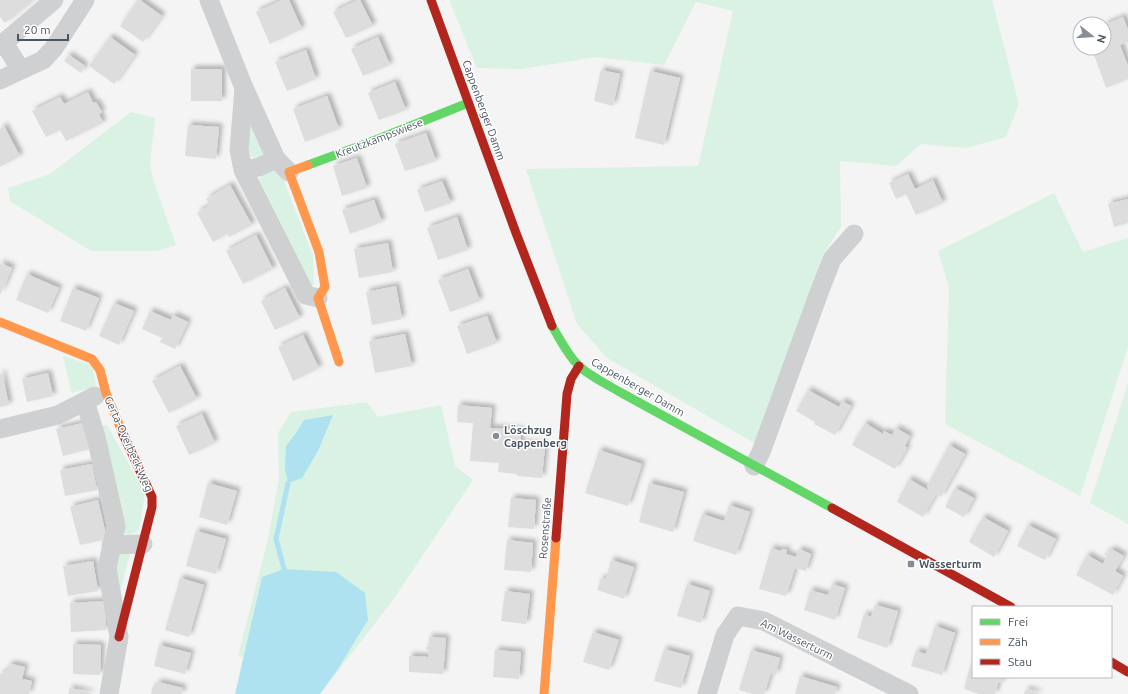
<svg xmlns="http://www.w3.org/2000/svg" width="1128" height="694" font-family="Ubuntu,sans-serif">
<defs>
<filter id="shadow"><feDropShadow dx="3.5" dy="-3.5" stdDeviation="2" flood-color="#0004"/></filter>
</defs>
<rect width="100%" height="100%" fill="#f4f4f4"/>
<path fill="#d9f2e3" d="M449,0H992L1019,104L1006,137L966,148L921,144L896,166L840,161L841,227L822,256L756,444L607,358L577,324L526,169L698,166L733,11L696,2L664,65L596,57L522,69L477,68Z
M131,112L155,118L150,164L153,179L176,245L157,251H91L10,201L8,188L50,174Z
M245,113L264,153C259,158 254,158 248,155Z
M270,170H276L281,173L313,256L314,285H311L258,183C260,176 263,173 270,170Z
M1054,193L1083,252L1128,238V347L1080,496L945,424L949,288L938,251Z
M63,356L92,365L96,385L91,388L72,393L71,391Z
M1128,383V524L1090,503Z
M367,402L378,417L441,405L455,466L473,480L393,600L321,693L338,669L368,620L262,577L244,657L238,656L268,539L279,477L278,433L291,412Z
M103,425H107L145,493L139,530C131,535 129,537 121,531L100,428Z
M118,552L130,553L120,593L112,559Z"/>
<path fill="#aee2f0" d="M333,415L318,451L302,478L288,483L285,469L286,446L296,433L304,420Z
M284,569L336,572L365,593L368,620L338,669L320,694H235L262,577Z"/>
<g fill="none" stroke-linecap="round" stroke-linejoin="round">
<path stroke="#aee2f0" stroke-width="5" d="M284,569L276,539L288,483"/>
</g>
<path fill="#ddddde" filter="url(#shadow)" d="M0,0H34L5,23L0,17Z
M138,0H140L162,16L143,42L120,26Z
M282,0H289L302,29L270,44L256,12Z
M358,0H360L373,26L346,38L333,12Z
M1123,17L1128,30V42L1120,45L1128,66V79L1106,88L1093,52L1110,45L1104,30V25Z
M110,37L135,55L114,84L89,66Z
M378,37L390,65L363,76L351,49Z
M306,50L316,79L287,91L275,62Z
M69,55L85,66L81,73L64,61Z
M191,69H222V101H191Z
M601,70L620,74L613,106L594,101Z
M650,71L680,78L664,145L635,138Z
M395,82L406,110L379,120L368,93Z
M88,92L93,103L96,102L102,112L99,114L103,123L66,141L60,130L46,137L32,111L60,97L64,104Z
M327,96L339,129L305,142L293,109Z
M188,125L219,127L216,159L185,156Z
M4,126L20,156L0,167V129Z
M426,133L436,161L405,171L395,144Z
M357,158L367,188L342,196L333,166Z
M908,174L915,189L933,180L943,203L916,215L906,194L896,199L889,183Z
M442,181L451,203L425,212L417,190Z
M230,185L252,225L229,237L227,234L213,242L197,213L210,205L206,199Z
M1128,199V223L1114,227L1108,204Z
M374,200L382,222L350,234L342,210Z
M457,217L468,250L438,260L427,228Z
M256,235L273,269L243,284L226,251Z
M388,243L393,272L359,278L354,249Z
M0,263L12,268L0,295Z
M468,269L480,301L450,312L438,280Z
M27,274L59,288L48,313L16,300Z
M396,286L402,319L372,325L366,292Z
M73,288L99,298L86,331L60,321Z
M285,288L300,318L275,330L261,301Z
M114,303L134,311L119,345L99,336Z
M150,311L171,320L173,315L188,322L175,349L160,342L162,338L142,329Z
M487,316L497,343L467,354L457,326Z
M405,334L412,366L375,373L369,341Z
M303,335L319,368L293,381L278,347Z
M180,366L197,399L169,413L152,381Z
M2,373L9,405L0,407V374Z
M48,373L53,396L27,402L22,379Z
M808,390L839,407L842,401L851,406L835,435L814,424L815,422L796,411Z
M458,405L492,408L490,428L521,430L520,443L545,445L542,478L517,476V474L498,472L499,463L470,461L473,423L457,422Z
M202,414L215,443L189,455L176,426Z
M83,423L89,449L63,456L56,429Z
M865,423L883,434L884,431L892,435L896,428L910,436L905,446L907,448L895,469L852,445Z
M949,445L965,454L941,497L936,494L923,517L897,502L909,479L928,490L927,486Z
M599,450L642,464L628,506L585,493Z
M92,464L97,490L65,496L60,470Z
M208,483L237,491L227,525L199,517Z
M649,483L684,492L673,532L639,522Z
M955,488L974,498L964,517L945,507Z
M511,498L536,500L534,529L508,527Z
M98,500L107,539L80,545L70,507Z
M729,505L750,512L736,555L693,541L702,514L724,521Z
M983,517L1008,531L994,557L969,542Z
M1028,525L1056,539L1045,560L1017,546Z
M196,531L226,539L216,574L186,566Z
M507,540L533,543L531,572L504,570Z
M771,548L781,551L782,549L787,550L786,554L796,557L799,549L811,554L806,571L795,568L786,596L759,589Z
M1111,549L1124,556L1115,571L1123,576L1113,595L1076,575L1087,555L1103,564L1107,556L1104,554L1106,552L1109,553Z
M611,560L634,567L624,599L597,590L601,578L606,579Z
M93,561L98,591L68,596L63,566Z
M180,578L204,585L189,637L165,630Z
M687,584L710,591L701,623L677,616Z
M832,584L845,588L835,620L804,610L810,590L828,595Z
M505,591L530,594L526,624L501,621Z
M105,601L106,630L71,632L70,603Z
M875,605L898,611L887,648L857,638L864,614L871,617Z
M935,626L955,633L942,675L911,666L916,651L926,654Z
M593,632L619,640L609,670L583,662Z
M429,637L446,638L443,674L409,672V656L428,657V649H425L426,647H428Z
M73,644L101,645L100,675L73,674Z
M159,645L191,653L185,674L154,666Z
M664,649L690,656L681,688L654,681Z
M495,650L521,652L519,679L493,677Z
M751,650L780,658L776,675L771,673L764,694H753L739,690Z
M12,664L25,667L22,679L32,681L29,694H0V673L2,674L7,670V667Z
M970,666H973V677H1003L1001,683H998L995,694H979L964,689Z
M800,676L837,687L835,694H795Z
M158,682L183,688L182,694H151L153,686L156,687Z
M70,688L91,693V694H68Z
M1026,689L1041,694H1024Z"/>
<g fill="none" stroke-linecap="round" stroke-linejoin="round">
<path stroke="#ced0d2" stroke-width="19" d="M209,0L244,88L239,150L243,170L306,295L318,298
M4,43L21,70
M0,46L54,0
M0,80L43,60L54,48L85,0
M245,90L276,159L289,172
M243,170L259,167L276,159
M85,401L96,437L116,526L107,568L119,637L109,694
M0,429L58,415L95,396
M754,466L761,452L820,290L832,259L854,234
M111,545L143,544
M707,694L725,635L738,616L764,621L909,694"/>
<path stroke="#63d668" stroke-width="9" d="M308,165L368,143L468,103
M552,326C560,339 567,354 578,365C589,376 605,383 618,391L832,508"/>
<path stroke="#ff974d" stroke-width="9" d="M308,165L289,172L319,252L325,287L318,298L339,362
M0,322L92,359L100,370L106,393L123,434
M544,694L556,538"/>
<path stroke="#b3261e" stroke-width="9" d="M431,0L516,233L552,326
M832,508L1011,607
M556,538L567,394L571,379L579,366
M119,637L152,507V497L123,434
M1111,662L1128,672"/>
</g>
<g fill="#868d94" stroke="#fff" stroke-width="1.5">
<circle cx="496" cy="436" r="4"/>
<rect x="907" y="560" width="8" height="8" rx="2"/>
</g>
<g text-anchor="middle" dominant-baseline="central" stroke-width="3" stroke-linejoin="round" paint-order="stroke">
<g font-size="11" fill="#4a5661" stroke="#fff">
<text transform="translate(484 110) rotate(70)">Cappenberger Damm</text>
<text transform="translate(379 138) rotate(-21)">Kreutzkampswiese</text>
<text transform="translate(638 387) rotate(30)">Cappenberger Damm</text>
<text transform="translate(129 444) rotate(66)">Gerta-Overbeck-Weg</text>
<text transform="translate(545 528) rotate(-86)">Rosenstraße</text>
<text transform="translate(797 639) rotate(26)">Am Wasserturm</text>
</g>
<g font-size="11" font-weight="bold" fill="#4a5661" stroke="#fff" text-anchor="start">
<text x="504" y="430">Löschzug<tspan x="504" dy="13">Cappenberg</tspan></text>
<text x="919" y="564">Wasserturm</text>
</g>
</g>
<rect x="972" y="606" width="140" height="72" fill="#ffffff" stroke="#b7bbc0"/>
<rect x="980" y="619" width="20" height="6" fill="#63d668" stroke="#b7bbc0"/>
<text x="1008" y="626" font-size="12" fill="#4a5661">Frei</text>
<rect x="980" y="639" width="20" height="6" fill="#ff974d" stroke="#b7bbc0"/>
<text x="1008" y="646" font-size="12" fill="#4a5661">Zäh</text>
<rect x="980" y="659" width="20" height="6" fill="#b3261e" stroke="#b7bbc0"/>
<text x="1008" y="666" font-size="12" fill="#4a5661">Stau</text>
<g transform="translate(1092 36) rotate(107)"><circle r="19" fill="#ffffff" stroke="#b7bbc0"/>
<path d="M0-3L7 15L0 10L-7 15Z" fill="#868d94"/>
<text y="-6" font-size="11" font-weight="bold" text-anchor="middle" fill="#4a5661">N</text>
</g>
<path d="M18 34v6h50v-6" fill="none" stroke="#4a5661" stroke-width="2"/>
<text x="24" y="34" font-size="12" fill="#4a5661" stroke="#ffffff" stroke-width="3" paint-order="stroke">20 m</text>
</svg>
